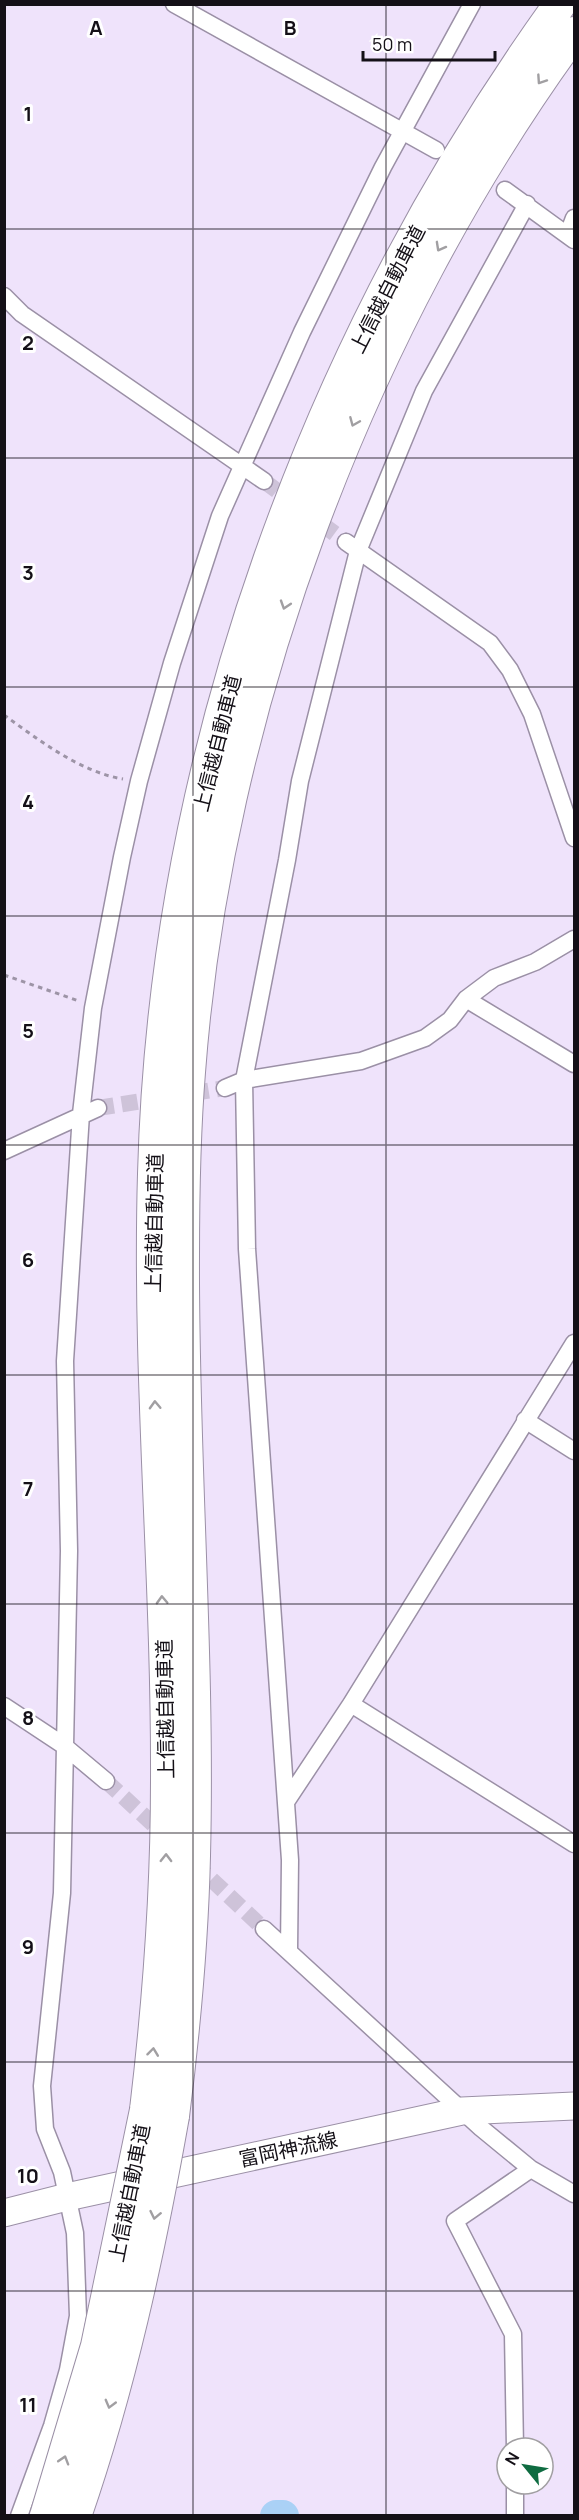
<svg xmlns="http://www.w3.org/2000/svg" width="579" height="2520" font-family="Manrope,'Noto Sans JP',sans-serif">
<rect width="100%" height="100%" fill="#efe3fb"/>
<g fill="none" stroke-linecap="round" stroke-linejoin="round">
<path stroke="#aad1f6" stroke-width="32" d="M276,2516H283"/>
<path stroke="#cec3d9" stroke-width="16" stroke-dasharray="16 8" stroke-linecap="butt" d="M264,481L346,542
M98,1108L225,1088
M106,1781L167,1837
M194,1863L264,1929"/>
<g stroke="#9b90a6" stroke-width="19">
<path id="minor" d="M174,4L436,150
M505,190L574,240
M568,234L574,218
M4,296L22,314L264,481
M346,542L490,643L510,670L532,714L574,838
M466,999L574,1064
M225,1088L244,1080L361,1061L425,1038L450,1020L466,999L494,978L535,962L574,939
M4,1151L98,1108
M525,1420L574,1451
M351,1704L574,1844
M4,1706L63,1745L106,1781
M286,1802L351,1704L574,1343
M264,1929L481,2128L531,2169L574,2194
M289,1950L290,1860L247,1249L244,1080L287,860L300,781L358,551L424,391L527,204
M515,2448L513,2334L455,2221L531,2169
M515,2484V2516
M19,2516L52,2426L68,2370L78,2316L75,2233L62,2172L45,2129L42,2086L62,1893L69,1551L65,1361L81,1114L93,1008L122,857L139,781L172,663L220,516L302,332L383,167L472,4"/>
</g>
<g stroke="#9b90a6" stroke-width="29">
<path id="primary" d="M4,2213L67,2197L462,2111L574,2106"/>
</g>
<g stroke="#9b90a6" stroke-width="34">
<path id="motorway" d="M146,2110C159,2001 167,1891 167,1781C168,1578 148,1377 154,1174C165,755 316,343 560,4
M173,2116C184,2029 192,1943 194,1856C199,1656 182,1456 183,1257C183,1195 184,1133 189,1072C216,710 360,325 574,33"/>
</g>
<path stroke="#9d94a6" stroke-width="3" stroke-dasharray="4.5 4.5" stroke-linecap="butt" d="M4,715C39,740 80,772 123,779
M4,975L79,1001"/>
<use href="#minor" stroke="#fff" stroke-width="16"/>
<use href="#primary" stroke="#fff" stroke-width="27"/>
<use href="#motorway" stroke="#fff" stroke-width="32"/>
<g stroke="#9b90a6" stroke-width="34" stroke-linecap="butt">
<path id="motorway-bridge" d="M46,2516L97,2346L146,2110
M75,2516C120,2386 149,2251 173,2116"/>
</g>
<use href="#motorway-bridge" stroke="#fff" stroke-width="32"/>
</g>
<defs><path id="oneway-chevron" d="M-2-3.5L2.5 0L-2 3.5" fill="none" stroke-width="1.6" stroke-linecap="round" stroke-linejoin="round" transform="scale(1.5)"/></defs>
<g stroke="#a19fa2">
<use href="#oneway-chevron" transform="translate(541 80) rotate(124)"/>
<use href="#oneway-chevron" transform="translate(440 247) rotate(119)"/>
<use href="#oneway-chevron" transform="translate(354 422) rotate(113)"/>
<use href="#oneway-chevron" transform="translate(285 605) rotate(108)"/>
<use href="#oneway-chevron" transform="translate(155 1405) rotate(-92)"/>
<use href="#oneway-chevron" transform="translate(162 1600) rotate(-92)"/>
<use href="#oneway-chevron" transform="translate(166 1858) rotate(-89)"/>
<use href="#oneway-chevron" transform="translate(153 2052) rotate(-83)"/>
<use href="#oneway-chevron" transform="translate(155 2215) rotate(102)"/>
<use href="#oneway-chevron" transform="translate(110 2404) rotate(105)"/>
<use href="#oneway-chevron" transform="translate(64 2460) rotate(-73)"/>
</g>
<path fill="none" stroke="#141017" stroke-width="1.5" stroke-opacity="0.55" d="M193,4V2516M386,4V2516M4,229H574M4,458H574M4,687H574M4,916H574M4,1145H574M4,1375H574M4,1604H574M4,1833H574M4,2062H574M4,2291H574"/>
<g text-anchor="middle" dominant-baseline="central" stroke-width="6" stroke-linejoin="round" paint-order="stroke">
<g font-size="20" fill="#141017" stroke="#fff">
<text transform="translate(387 289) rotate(-63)">上信越自動車道</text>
<text transform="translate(217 743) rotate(-76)">上信越自動車道</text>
<text transform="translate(154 1223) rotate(-89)">上信越自動車道</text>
<text transform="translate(165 1709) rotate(-91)">上信越自動車道</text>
<text transform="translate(288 2149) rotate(-12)">富岡神流線</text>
<text transform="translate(129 2193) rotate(-79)">上信越自動車道</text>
</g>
</g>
<g font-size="20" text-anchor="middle" font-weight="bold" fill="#141017" stroke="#fff" stroke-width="6" stroke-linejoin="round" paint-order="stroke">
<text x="96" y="35">A</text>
<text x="290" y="35">B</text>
<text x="28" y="121">1</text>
<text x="28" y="350">2</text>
<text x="28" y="580">3</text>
<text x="28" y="809">4</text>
<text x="28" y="1038">5</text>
<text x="28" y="1267">6</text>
<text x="28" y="1496">7</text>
<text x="28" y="1725">8</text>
<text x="28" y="1954">9</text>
<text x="28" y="2183">10</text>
<text x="28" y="2412">11</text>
</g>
<rect width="579" height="2520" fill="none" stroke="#141017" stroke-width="12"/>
<g transform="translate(525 2466) rotate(300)"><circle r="28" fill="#ffffff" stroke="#a19fa2" stroke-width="1.5"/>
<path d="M0-4.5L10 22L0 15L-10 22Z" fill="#0f6c41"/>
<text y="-9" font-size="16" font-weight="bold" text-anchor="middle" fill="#141017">N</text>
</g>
<path d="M363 51v9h132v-9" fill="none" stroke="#141017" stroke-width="3"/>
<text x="372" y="51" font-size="18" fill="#141017" stroke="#ffffff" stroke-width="4.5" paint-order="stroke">50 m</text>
</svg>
